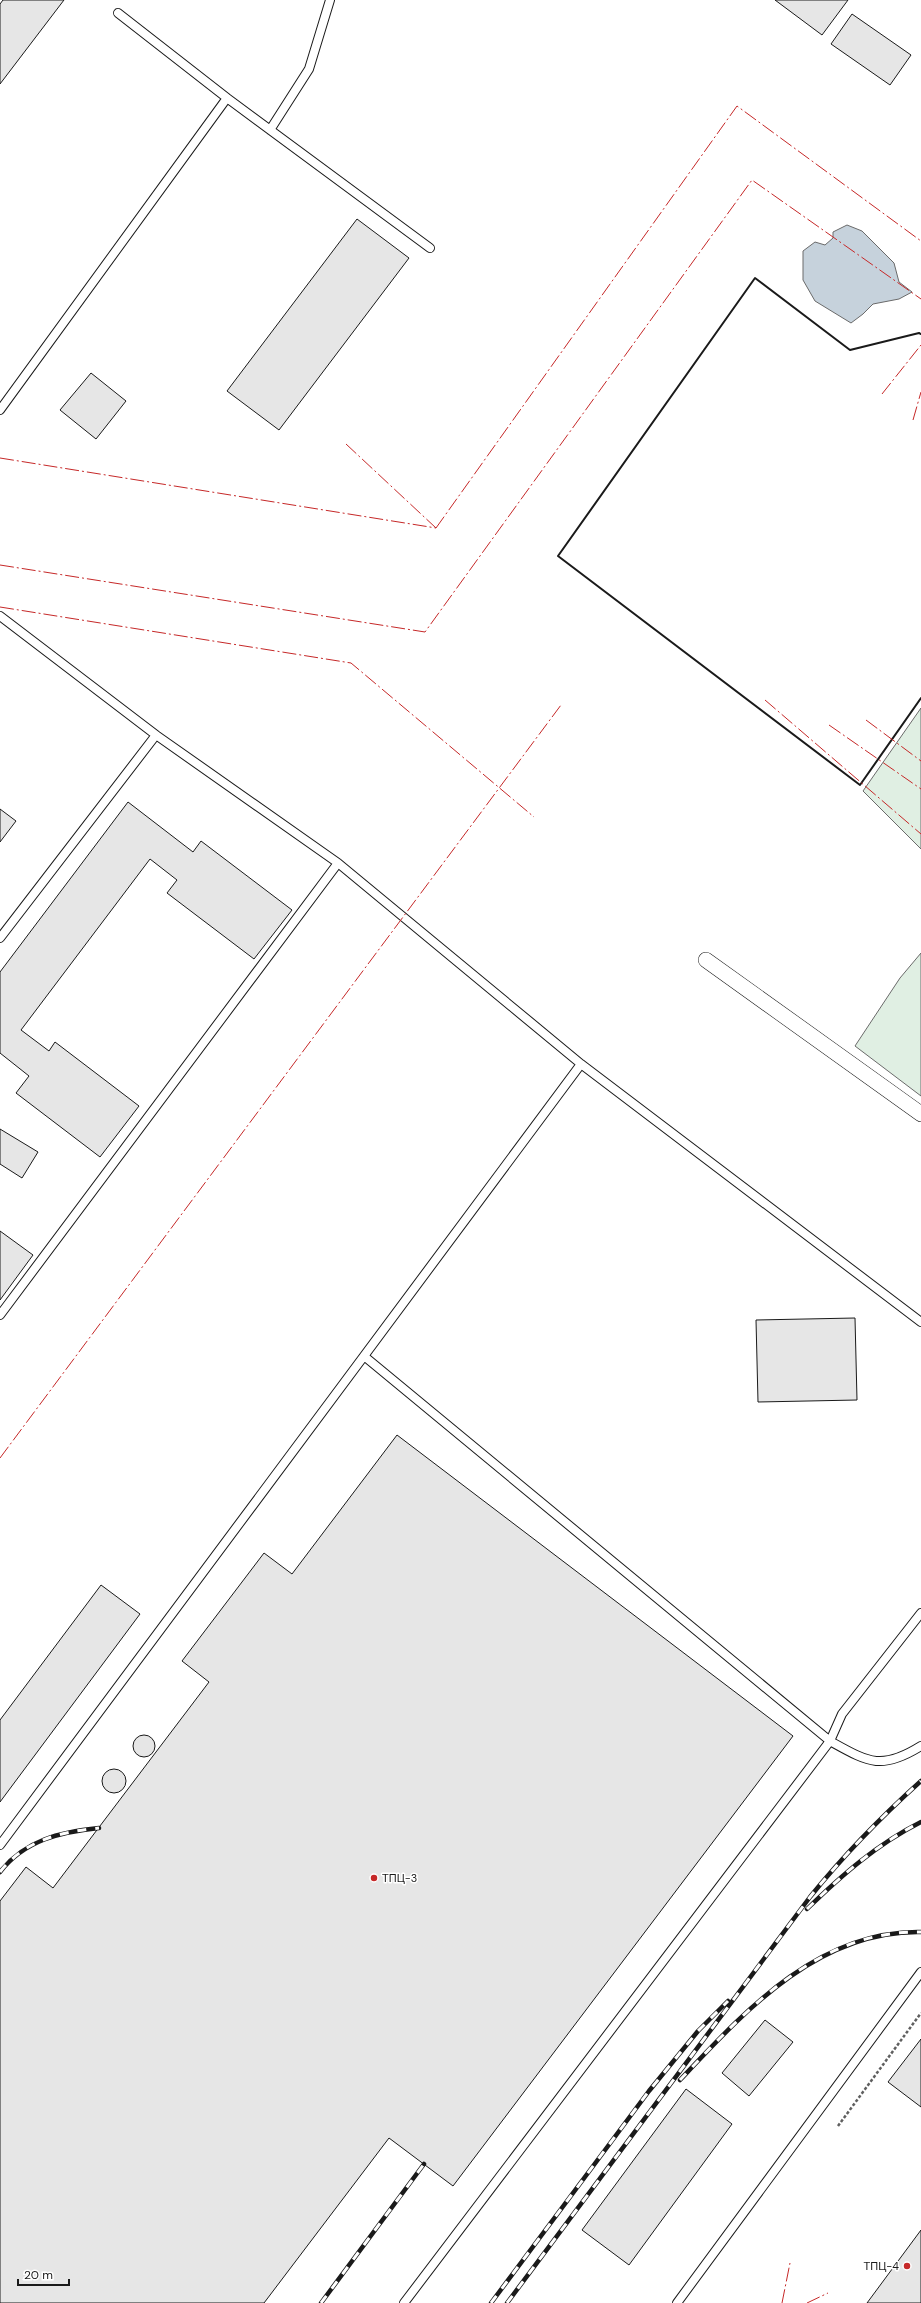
<svg xmlns="http://www.w3.org/2000/svg" width="921" height="2303" font-family="'DM Sans',sans-serif">
<rect width="100%" height="100%" fill="#fff"/>
<path fill="#e0efe3" stroke="#6a6a6a" d="M921,708V849L863,791Z
M921,953V1096L855,1046L900,978Z"/>
<path fill="#c6d2dc" stroke="#6a6a6a" d="M847,225L862,231L894,263L899,282L912,292L899,299L873,304L863,314L851,323L815,301L803,280V251L815,242L825,245L833,238V232Z"/>
<path fill="#e6e6e6" stroke="#1a1a1a" d="M3,0H64L0,84V4Z
M775,0H848L822,35Z
M852,14L911,55L890,85L831,44Z
M357,219L409,258L279,430L227,391Z
M91,373L126,401L96,439L60,410Z
M128,802L193,852L201,841L292,910L254,959L167,893L177,880L150,859L21,1030L49,1051L55,1042L139,1106L100,1157L16,1093L29,1076L0,1053V972Z
M0,809L16,821L0,842Z
M0,1129L38,1152L22,1178L0,1164Z
M0,1231L33,1255L0,1300Z
M855,1318L857,1400L758,1402L756,1320Z
M397,1435L793,1736L453,2186L389,2138L264,2303H0V1901L26,1867L53,1888L209,1682L182,1661L264,1553L292,1574Z
M101,1585L140,1614L0,1802V1720Z
M133 1746a11 11 0 1 1 22 0a11 11 0 1 1-22 0Z
M102 1781a12 12 0 1 1 24 0a12 12 0 1 1-24 0Z
M765,2020L793,2042L749,2096L722,2073Z
M921,2039V2107L888,2082Z
M686,2089L732,2124L629,2265L582,2230Z
M921,2230V2303H867Z"/>
<g fill="none" stroke-linecap="round" stroke-linejoin="round">
<g stroke="#1a1a1a" stroke-width="10">
<path id="lane" d="M118,13L227,98L430,248
M270,130L309,69L330,0
M0,410L227,98
M0,616L156,735
M0,938L156,735L338,863L581,1064L921,1322
M0,1315L338,863
M921,1613L842,1714L830,1741C868,1762 881,1771 921,1746
M0,1845L364,1356
M404,2303L830,1741L364,1356L581,1064
M677,2303L921,1972"/>
</g>
<g stroke="#1a1a1a" stroke-width="16">
<path id="street" d="M706,960L921,1114"/>
</g>
<path stroke="#5f5f5f" stroke-width="2.5" stroke-dasharray="3 2" stroke-linecap="butt" d="M838,2126L921,2013"/>
<use href="#lane" stroke="#fff" stroke-width="8"/>
<use href="#street" stroke="#fff" stroke-width="15"/>
<g stroke="#1a1a1a" stroke-width="4.5">
<path id="rail" d="M0,1872C25,1840 60,1832 99,1828
M807,1909C842,1875 877,1844 921,1822
M680,2080C745,2011 818,1930 921,1932
M321,2303L424,2164
M491,2303L649,2091L698,2031L728,2001
M507,2303L810,1897C844,1855 881,1817 921,1781"/>
</g>
<use href="#rail" stroke="#fff" stroke-width="3" stroke-dasharray="9" stroke-linecap="butt"/>
<path stroke="#1a1a1a" stroke-width="2" d="M921,334L919,333L850,350L755,278L558,556L860,785L921,698"/>
<path stroke="#c62828" stroke-width="1" stroke-dasharray="14 3 2 3" stroke-linecap="butt" d="M882,394L921,345
M913,420L921,392
M346,444L436,528
M0,458L436,528
M436,528L737,106L921,241
M0,565L425,632L752,180L921,299
M0,607L351,663L534,817
M765,700L921,834
M866,720L921,761
M829,725L921,789
M0,1458L561,705
M782,2303L790,2263
M807,2303L828,2293"/>
</g>
<g fill="#c62828" stroke="#fff" stroke-width="1.5">
<circle cx="374" cy="1878" r="4"/>
<circle cx="907" cy="2266" r="4"/>
</g>
<g text-anchor="middle" dominant-baseline="central" stroke-width="3" stroke-linejoin="round" paint-order="stroke">
<g font-size="11" fill="#1a1a1a" stroke="#fff" text-anchor="start">
<text x="382" y="1878">ТПЦ-3</text>
<text x="899" y="2266" text-anchor="end">ТПЦ-4</text>
</g>
</g>
<path d="M18 2279v6h51v-6" fill="none" stroke="#1a1a1a" stroke-width="2"/>
<text x="24" y="2279" font-size="12" fill="#1a1a1a" stroke="#ffffff" stroke-width="3" paint-order="stroke">20 m</text>
</svg>
